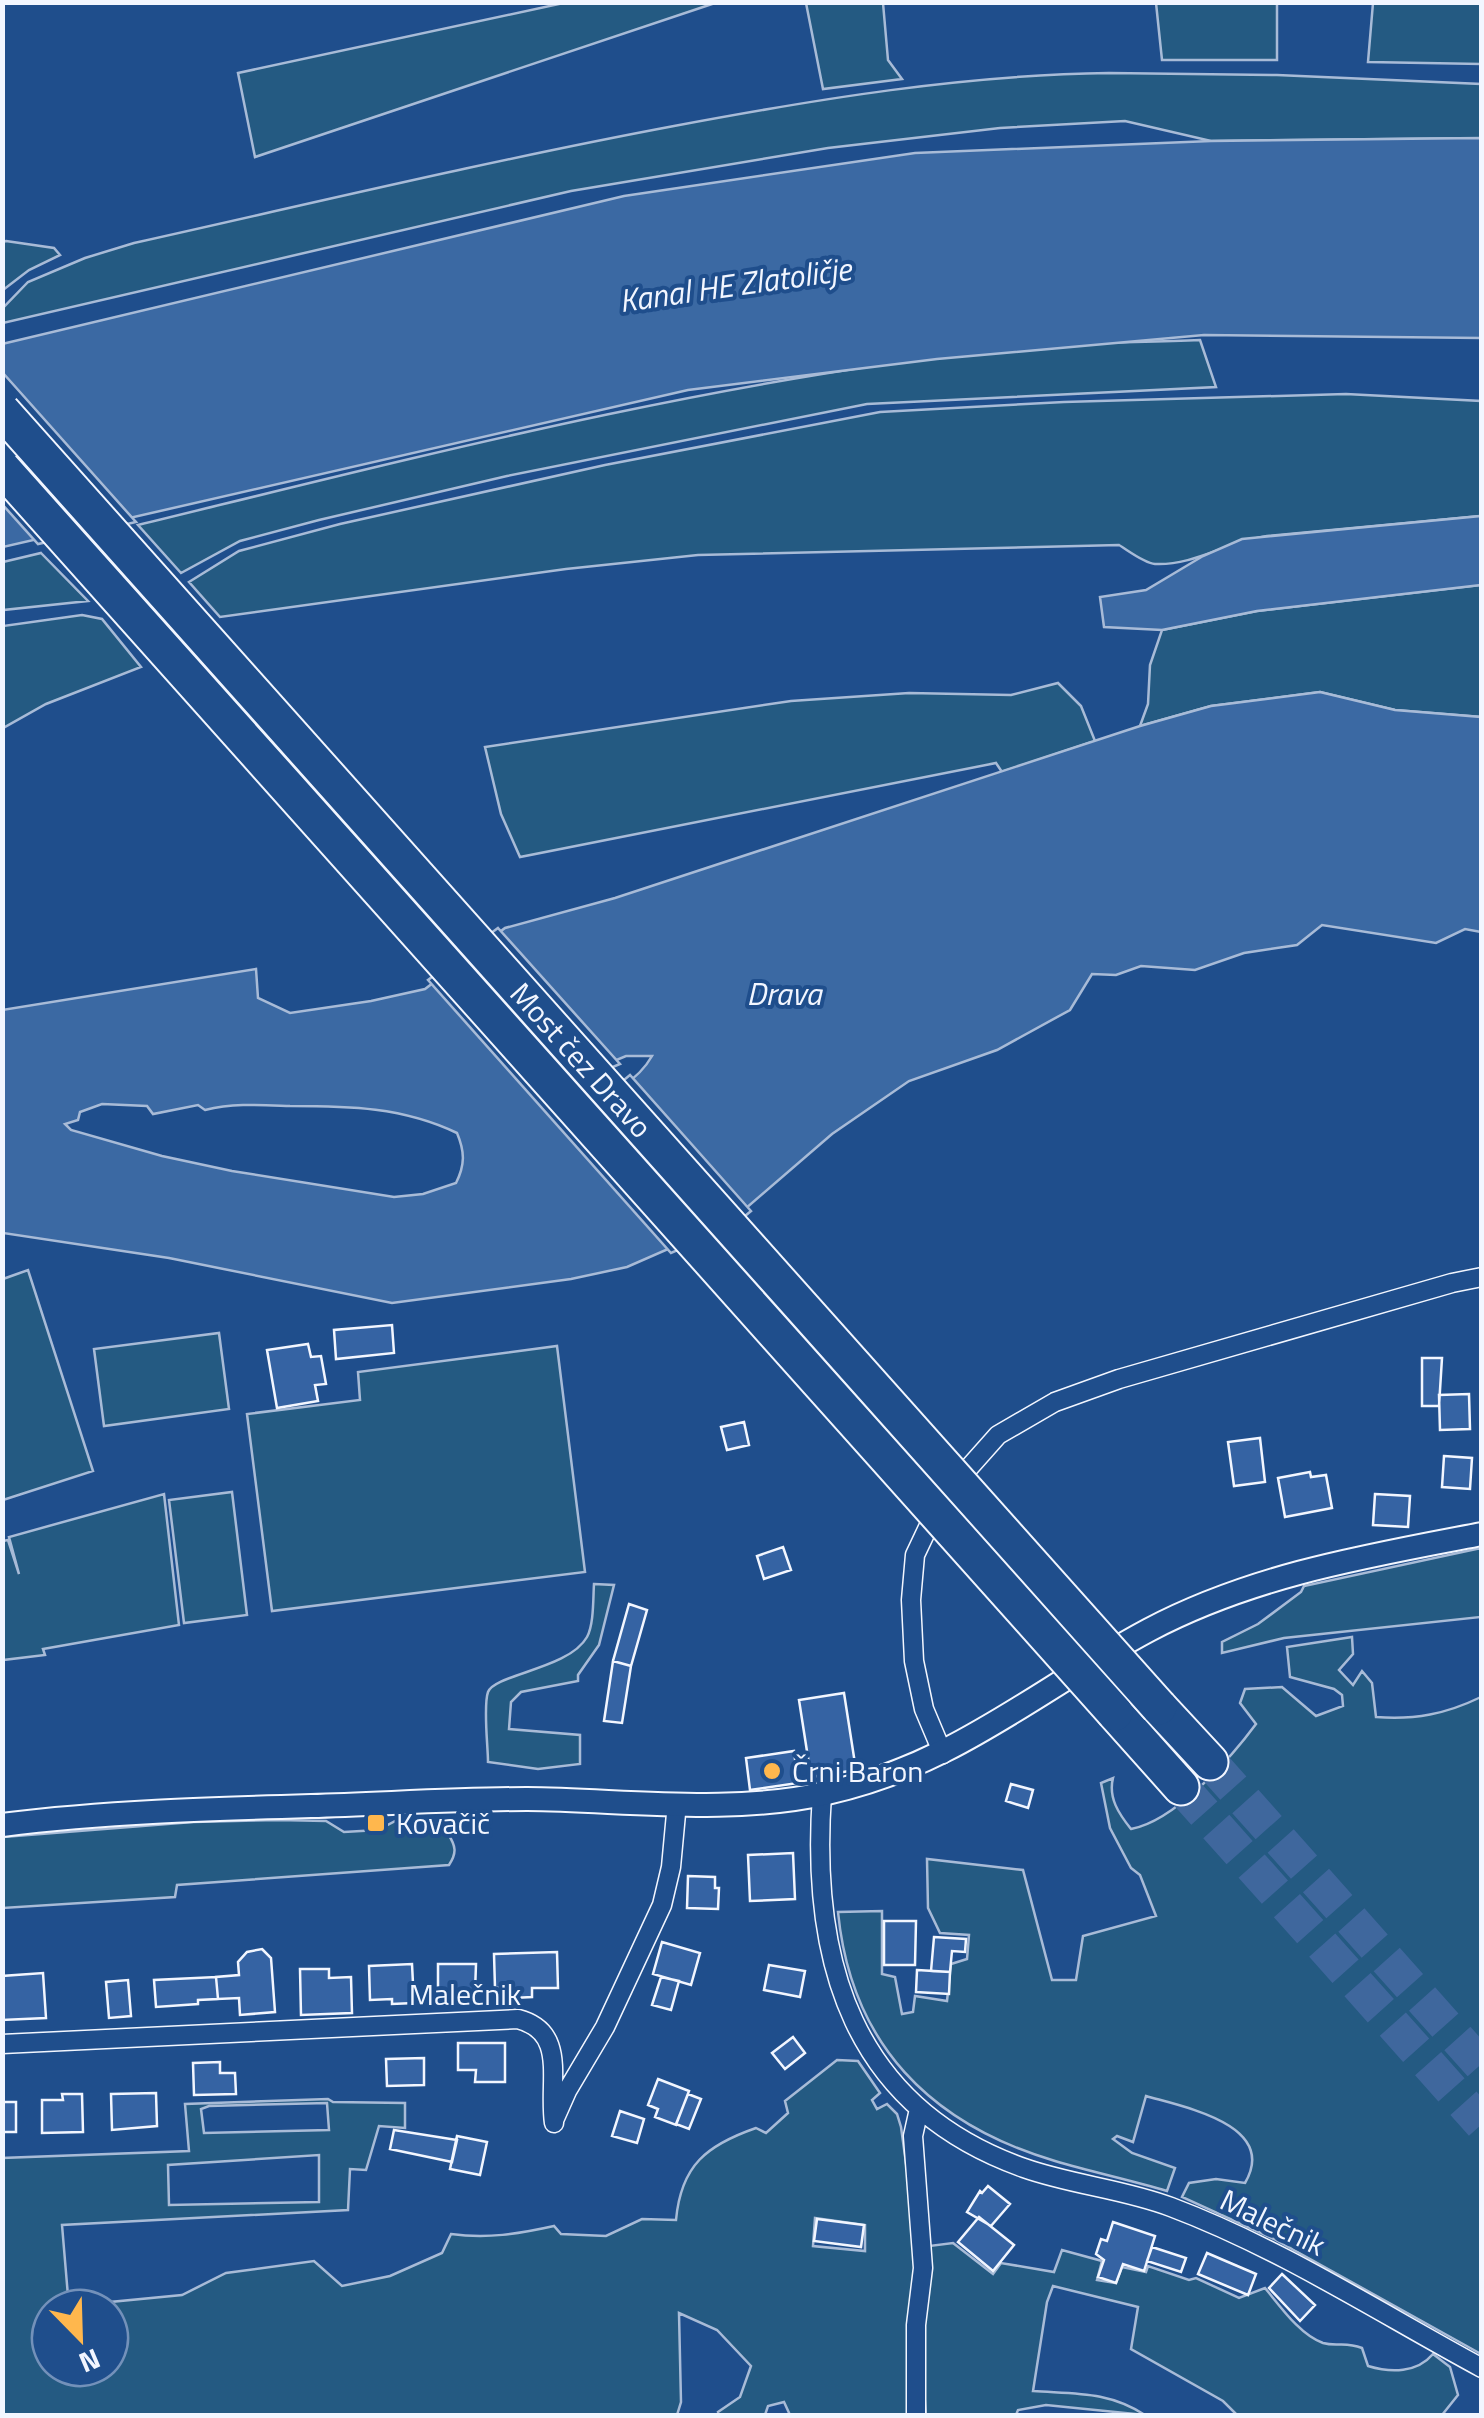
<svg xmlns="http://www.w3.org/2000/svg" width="1484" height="2418" font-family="'Titillium Web',sans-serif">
<rect width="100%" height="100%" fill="#1f4e8c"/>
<path fill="#245a82" stroke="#a8bbd7" stroke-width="2.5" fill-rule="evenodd" d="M568,2L715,3L255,157L238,73Z
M806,3H883L888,60L902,79L823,89Z
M1156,3H1277V60H1162Z
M1373,3H1481V64L1368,62Z
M1109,73L1277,75L1481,84V138L1211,141L1125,121L1000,128L828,148L571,191L3,323L2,309L28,282L85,258L134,243C313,203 493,160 674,126C818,99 963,75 1109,73Z
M6,241L54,248L60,255L29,270L3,290V242Z
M1200,340L1216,387L867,404L507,476L319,520L240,541L181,573L138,525C425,455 710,381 1004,349C1069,342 1135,343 1200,340Z
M1346,394L1481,401V516L1267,536C1230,541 1193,566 1155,564C1144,563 1129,551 1119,545L698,555L566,569L220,617L189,582L239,551L340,524L605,465L880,412L1064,402Z
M41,553L88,601L3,610V562Z
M1481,585V717L1395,710L1320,692L1211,706L1140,726L1148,704L1150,665L1162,630L1257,611Z
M82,615L102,619L141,667L46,704L3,728V626Z
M1058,683L1081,706L1095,741L1002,772L996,763L520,857L501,814L485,747L791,701L909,693L1011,695Z
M28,1270L93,1471L3,1500V1279Z
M219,1333L229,1409L104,1426L94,1349Z
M557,1346L585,1572L272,1611L247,1414L360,1400L358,1372Z
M232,1492L247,1615L184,1623L169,1500Z
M164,1494L179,1625L43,1649L45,1655L3,1660V1541L8,1540L19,1574L9,1537Z
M1481,1548V1617L1284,1638L1222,1653V1642L1258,1624L1301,1592L1304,1586Z
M594,1584L614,1585L599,1645L578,1675V1681L521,1692L511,1702L509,1729L580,1735V1764L538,1769L488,1762C488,1746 483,1706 488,1692C495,1674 569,1669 587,1637C594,1624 593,1599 594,1584Z
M1352,1637L1353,1654L1339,1670L1353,1685L1362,1671L1372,1683L1376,1717C1415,1720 1446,1714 1481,1697V2354L1274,2239L1182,2197L1189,2183L1216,2179L1245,2183C1279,2125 1184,2107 1146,2096L1133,2142L1117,2136L1113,2139L1132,2153L1175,2168L1167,2191C1130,2180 1092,2172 1055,2161C930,2124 851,2044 838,1912L882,1911V1974L895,1977L902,2014L913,2012L915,1996L947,2001L951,1964L967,1959L969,1935L940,1933L928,1908L927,1859L1023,1870L1052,1980H1076L1083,1936L1156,1916L1140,1875L1131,1868L1110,1828L1101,1783L1113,1778C1108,1798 1119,1814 1131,1829C1175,1821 1230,1759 1256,1724L1240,1703L1245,1689L1282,1687L1316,1716L1343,1706L1342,1695L1334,1689L1290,1677L1287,1647Z
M401,1818L407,1831L448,1834C456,1846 457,1853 449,1865L177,1885L175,1897L3,1908V1837L193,1822L278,1820L326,1821L344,1832L378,1830Z
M837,2060L858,2061L880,2093L872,2100L877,2109L887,2104L897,2114L901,2127L917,2243L911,2415H790L784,2402L768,2406L765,2415H719L718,2412L740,2397L751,2366L717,2330L679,2313L681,2402L677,2415H3L2,2158L189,2151L185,2104L328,2099L333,2102L405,2103V2128L379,2126L366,2170L350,2169L348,2210L62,2225L69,2308H50V2368H110V2308H98L100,2303L182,2295L226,2273L314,2261L342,2286L390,2276L442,2253L451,2234C487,2239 518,2234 554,2226L561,2234L606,2236L642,2219L676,2220C681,2165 707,2145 756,2128L766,2133L788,2113L785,2101ZM327,2103L329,2130L204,2133L201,2109L209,2106ZM319,2155V2202L169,2205L168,2165ZM815,2218L865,2225V2251L813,2246Z
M953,2243L993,2274L1001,2263L1054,2272L1062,2250L1102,2261L1097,2280L1116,2283L1122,2267L1146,2272L1148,2266L1189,2280L1196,2278L1239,2298L1265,2288C1280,2306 1300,2335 1323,2343C1337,2347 1345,2341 1362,2348L1368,2366C1391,2373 1417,2373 1433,2354L1450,2367L1458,2395L1442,2415H1237L1223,2401L1131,2349L1138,2307L1053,2286L1047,2302L1033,2391C1075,2394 1108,2391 1145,2415L1046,2405L1018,2410L1016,2415L926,2416L922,2362L929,2246Z"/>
<path fill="#3b69a3" stroke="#a8bbd7" stroke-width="2.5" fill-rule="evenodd" d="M1481,138V338L1204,335L937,359L688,390L3,547L2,344L624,196L915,153L1211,141Z
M1481,516V585L1257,611L1162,630L1104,627L1100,597L1146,590L1203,556L1242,539Z
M1320,692L1395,710L1481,717V932L1465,929L1436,943L1322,925L1297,945L1244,953L1195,970L1141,966L1116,975L1092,974L1070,1010L997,1050L909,1081L832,1134L730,1222L627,1267L571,1279L392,1303L169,1258L3,1233L2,1010L256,969L258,998L290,1013L371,1001L425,989L505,928L615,898L1140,726L1211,706ZM626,1056H652C635,1086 603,1097 573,1110L556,1085ZM102,1104L147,1106L153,1114L198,1105L205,1110C234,1103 261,1105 290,1106C349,1106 403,1107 457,1133C465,1152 465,1165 456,1183L423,1194L394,1197L232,1171L162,1156L71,1130L65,1124L78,1120L80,1112Z"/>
<path fill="#1f4e8c" stroke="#a8bbd7" stroke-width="2.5" d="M3,373L136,522L38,544L2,504Z
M498,928L620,1064L560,1089L573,1105L618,1085L630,1075L751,1211L733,1226L671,1253L428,980Z"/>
<path fill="#3563a3" stroke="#f2f6ff" stroke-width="2.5" d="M392,1325L394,1353L336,1359L334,1330Z
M308,1344L311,1357L321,1356L326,1384L315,1385L318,1401L277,1408L267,1350Z
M1422,1358H1442L1439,1406H1422Z
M1469,1394L1470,1429L1440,1430L1439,1395Z
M744,1422L749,1445L727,1450L721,1427Z
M1260,1438L1265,1482L1234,1486L1228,1442Z
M1444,1456L1472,1458L1470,1489L1442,1487Z
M1310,1472L1311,1477L1326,1475L1332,1508L1285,1517L1278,1478Z
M1375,1494L1410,1496L1408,1527L1373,1525Z
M783,1547L791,1570L764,1579L757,1556Z
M629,1604L647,1610L631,1666L613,1661Z
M613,1661L631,1666L622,1723L604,1721Z
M844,1693L856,1770L811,1777L799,1700Z
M794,1751L798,1783L750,1790L746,1758Z
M1011,1784L1033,1790L1028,1808L1006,1801Z
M793,1853L795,1899L750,1901L748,1855Z
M688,1876L715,1877V1888H719L718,1909L687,1908Z
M884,1921H916L915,1965H884Z
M934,1937L966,1939L965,1952L952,1951L950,1972L931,1971Z
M662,1942L700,1953L691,1985L653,1974Z
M262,1949L271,1958L275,2012L240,2015L239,1998L218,1999L216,1977L239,1975L238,1962L247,1952Z
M557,1952L558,1988H532V1997L513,1998L512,1987L495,1988L494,1954Z
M412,1964L414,2003L392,2004V1999L370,2000L369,1966Z
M438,1964H476L475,1992L438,1991Z
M769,1965L805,1971L800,1997L764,1990Z
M300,1969H329V1978L351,1977L352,2013L301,2015Z
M917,1970L950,1972L949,1994L916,1992Z
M43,1973L46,2018L2,2020V1976Z
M216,1977L218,1999L198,2000V2004L156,2007L154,1980Z
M661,1977L679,1981L671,2010L652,2005Z
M128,1980L131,2016L109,2018L106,1982Z
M793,2037L805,2053L785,2069L772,2053Z
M458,2043H505V2082H475L476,2070H458Z
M424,2058V2085L387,2086L386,2059Z
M220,2062V2073H235L236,2094L194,2095L193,2063Z
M658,2079L689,2091L676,2125L655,2117L658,2109L648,2105Z
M156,2093L157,2126L112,2130L111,2094Z
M62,2094H82L83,2132L42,2133V2100H63Z
M688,2094L701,2099L689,2129L676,2124Z
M2,2102H16V2132H2Z
M620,2111L644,2119L637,2143L612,2136Z
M394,2130L457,2140L452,2162L390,2149Z
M457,2136L487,2142L480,2175L450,2169Z
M988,2186L1010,2204L991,2226L967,2212L980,2191L982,2193Z
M979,2217L1014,2245L993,2271L958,2242Z
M817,2219L864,2225L861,2247L814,2241Z
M1113,2222L1155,2236L1144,2271L1123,2264L1116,2283L1098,2277L1104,2260L1096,2254L1101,2239L1107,2241Z
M1152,2247L1186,2258L1181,2272L1147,2261Z
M1207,2253L1256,2274L1248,2295L1198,2274Z
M1282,2274L1315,2305L1300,2321L1269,2288Z"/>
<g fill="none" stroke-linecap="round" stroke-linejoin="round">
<path stroke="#3f679d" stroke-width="35" stroke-dasharray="35 18" stroke-linecap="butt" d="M1210,1762L1482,2066
M1181,1787L1482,2124"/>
<g stroke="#f2f6ff" stroke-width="21">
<path id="minor" d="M943,1754L924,1709L914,1661L911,1600L915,1555L942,1498L998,1435L1055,1402L1119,1379L1452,1283L1482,1277
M822,1794C810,1962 852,2107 1024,2168C1072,2185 1124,2189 1171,2207C1280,2248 1380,2313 1482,2368
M2,2044L518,2019C568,2032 548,2081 554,2123
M555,2118L567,2091L605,2027L662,1905L671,1867L677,1803
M916,2416V2325L923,2268L913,2136L919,2109"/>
</g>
<g stroke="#f2f6ff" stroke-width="26">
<path id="tertiary" d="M2,1825C105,1812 208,1809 311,1806C383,1804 455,1799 527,1799C625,1800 730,1815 827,1793C957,1764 1036,1690 1149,1630C1253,1575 1367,1556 1482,1534"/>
</g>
<g stroke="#f2f6ff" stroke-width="39">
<path id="motorway" d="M1159,1707L1210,1762
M1115,1713L1181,1787"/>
</g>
<use href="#minor" stroke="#1f4e8c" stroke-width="18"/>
<use href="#tertiary" stroke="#1f4e8c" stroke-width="22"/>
<use href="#motorway" stroke="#1f4e8c" stroke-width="35"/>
<g stroke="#f2f6ff" stroke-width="39" stroke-linecap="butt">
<g id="motorway-bridge">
<path id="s1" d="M2,411L1159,1707"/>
<path d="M2,468L1115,1713"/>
</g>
</g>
<use href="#motorway-bridge" stroke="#1f4e8c" stroke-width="35"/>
</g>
<g fill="#ffb74d" stroke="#1f4e8c" stroke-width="4">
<circle cx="772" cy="1771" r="10"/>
<rect x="366" y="1813" width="20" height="20" rx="5"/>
</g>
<g text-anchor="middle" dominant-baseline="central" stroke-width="8" stroke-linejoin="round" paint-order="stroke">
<g font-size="30" fill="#f2f6ff" stroke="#1f4e8c">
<text stroke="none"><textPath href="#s1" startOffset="870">Most čez Dravo</textPath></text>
<text x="465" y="1994">Malečnik</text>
<text transform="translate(1273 2222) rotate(26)">Malečnik</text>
</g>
<g font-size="30" fill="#f2f6ff" stroke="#1f4e8c" text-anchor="start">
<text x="792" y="1771">Črni Baron</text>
<text x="396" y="1823">Kovačič</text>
</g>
<g font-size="32" font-style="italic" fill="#f2f6ff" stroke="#1f4e8c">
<text transform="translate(735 284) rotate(-8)">Kanal HE Zlatoličje</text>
<text x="784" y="993">Drava</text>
</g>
</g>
<rect width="1484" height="2418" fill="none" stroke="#f2f6ff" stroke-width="10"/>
<g transform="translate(80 2338) rotate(157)"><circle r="48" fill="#1f4e8c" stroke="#7391ba" stroke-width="2.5"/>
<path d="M0-8L18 38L0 25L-18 38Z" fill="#ffb74d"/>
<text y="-15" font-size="28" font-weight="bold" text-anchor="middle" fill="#f2f6ff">N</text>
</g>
</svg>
